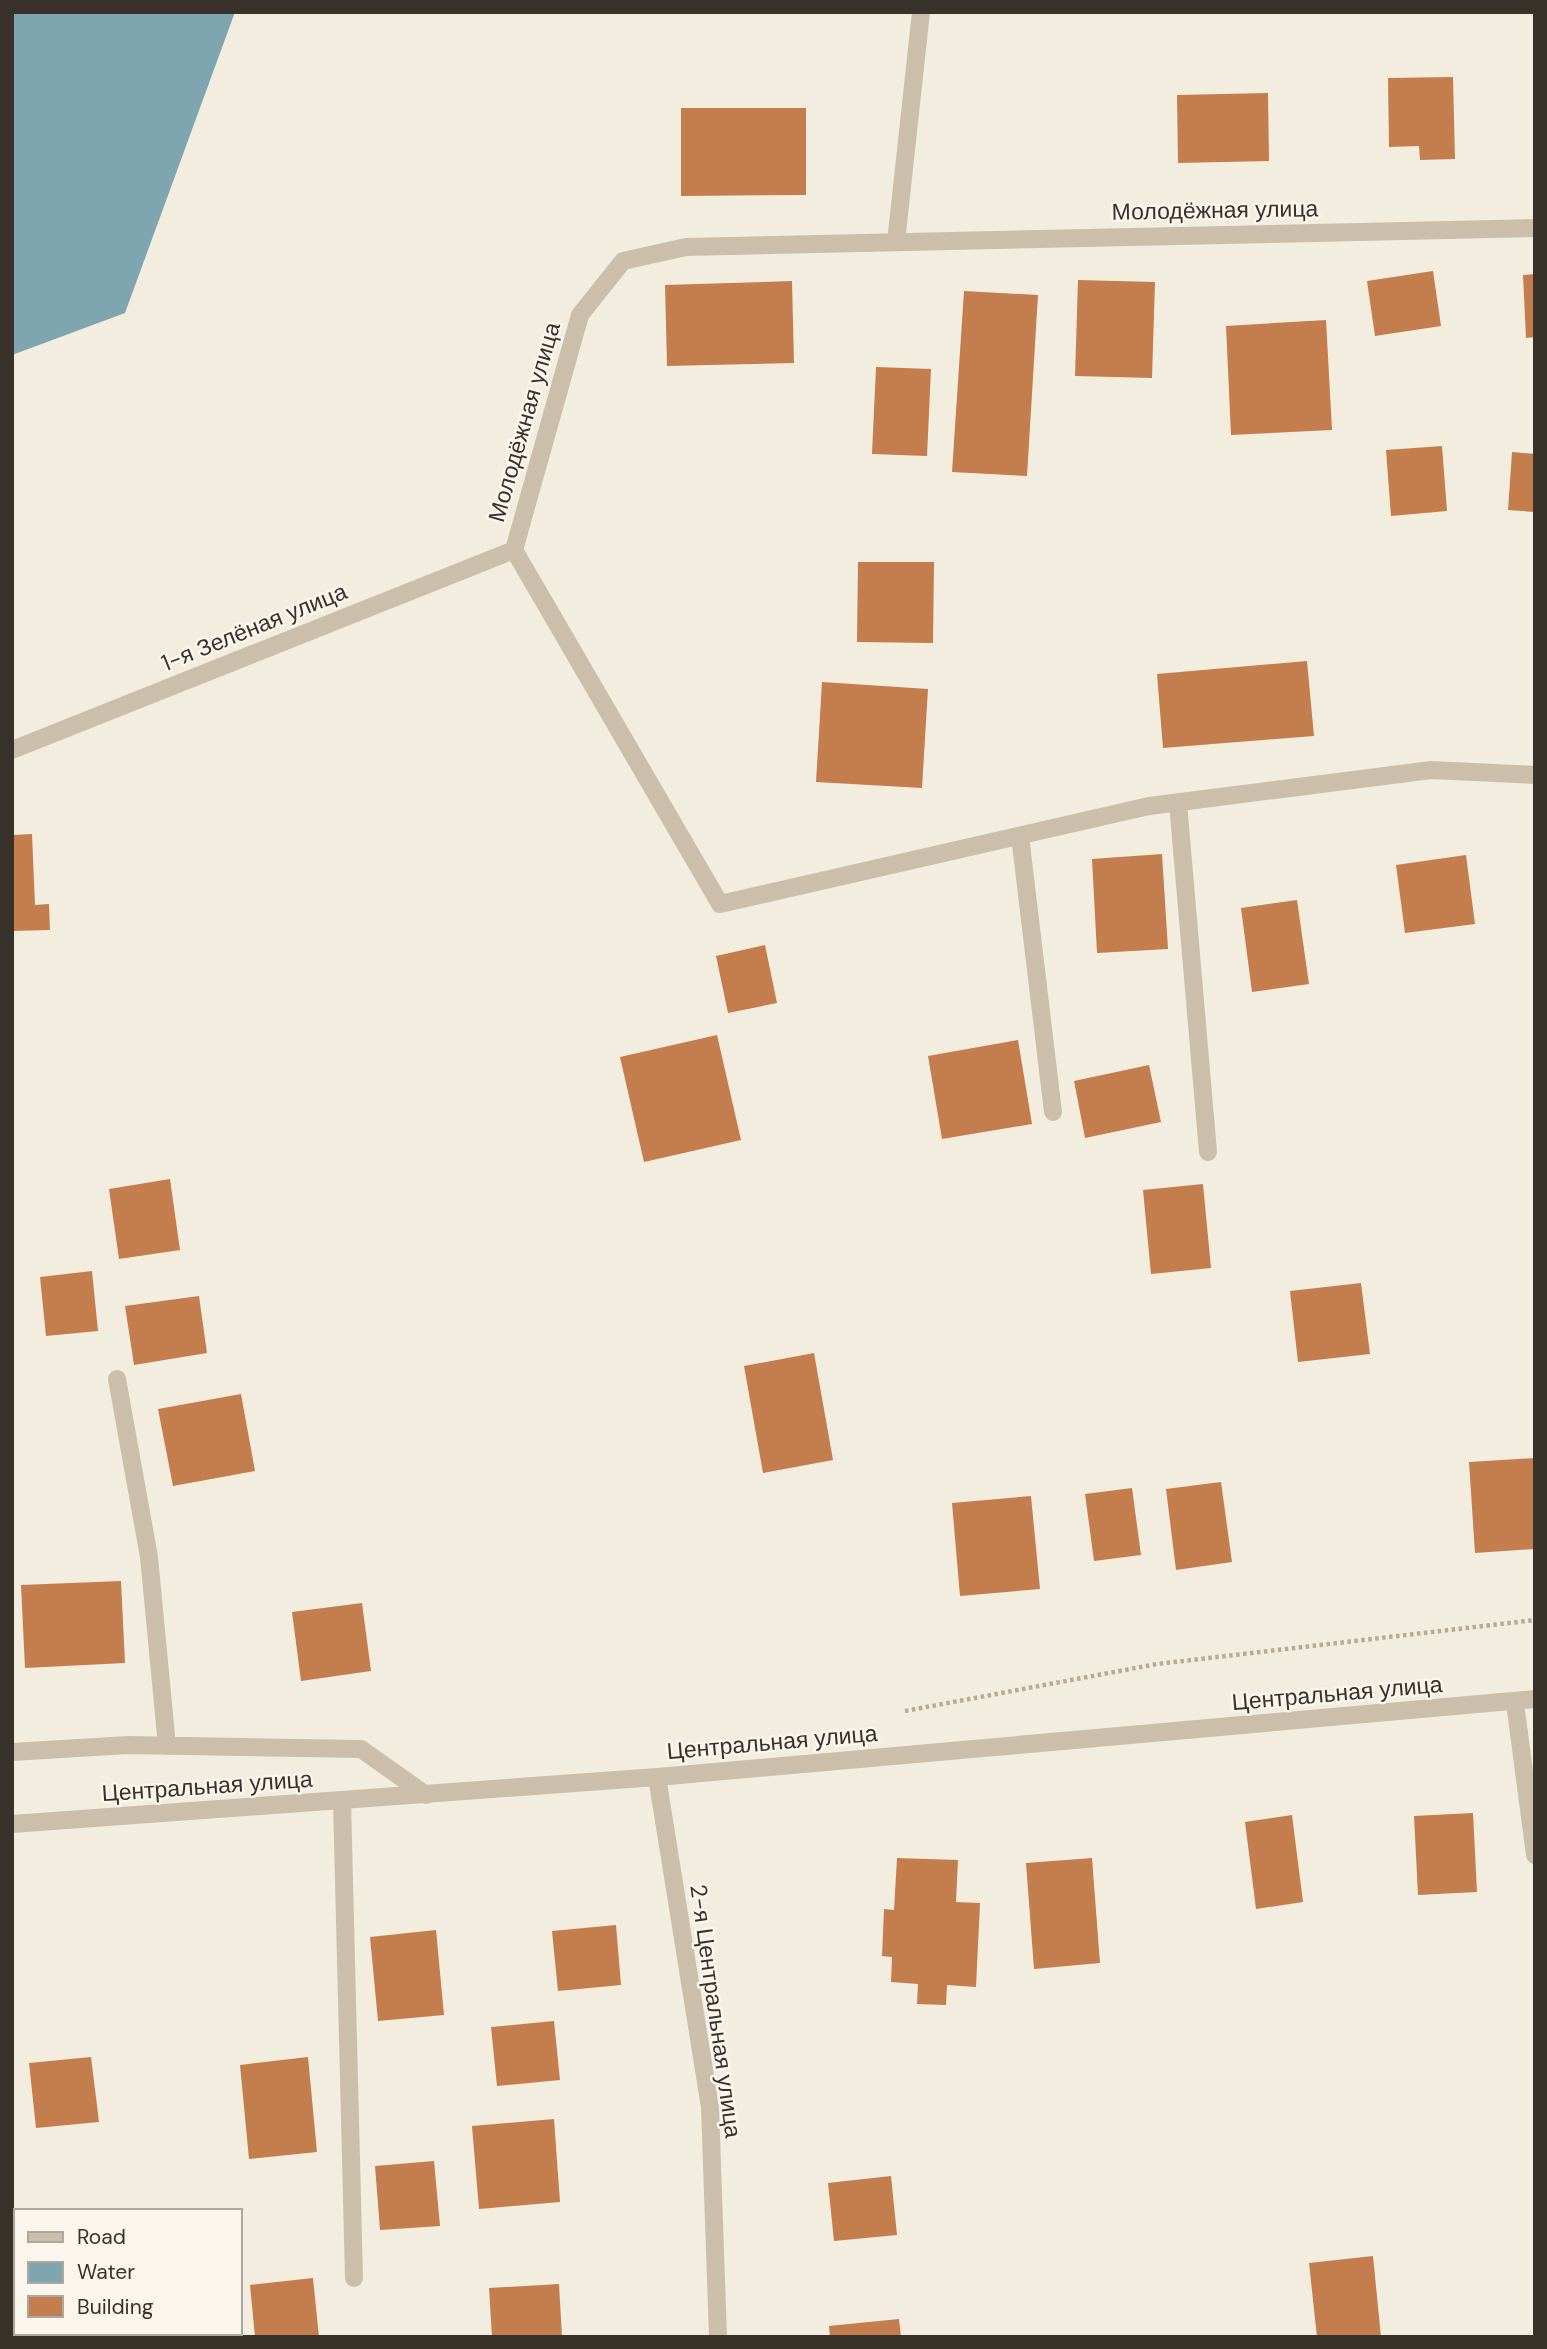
<svg xmlns="http://www.w3.org/2000/svg" width="1547" height="2349" font-family="'DM Sans',sans-serif">
<rect width="100%" height="100%" fill="#f3ede0"/>
<path fill="#7fa6b0" d="M12,12H235L125,313L12,355Z"/>
<path fill="#c47d4d" d="M1453,77L1455,159L1420,160L1419,146L1389,147L1388,78Z
M1268,93L1269,161L1178,163L1177,95Z
M681,108H806V195L681,196Z
M1433,271L1441,326L1375,336L1367,281Z
M1535,274V337L1526,338L1523,275Z
M1078,280L1155,282L1152,378L1075,376Z
M792,281L794,363L667,366L665,285Z
M964,291L1038,295L1027,476L952,472Z
M1326,320L1332,430L1231,435L1226,326Z
M876,367L931,369L927,456L872,454Z
M1442,446L1447,511L1391,516L1386,450Z
M1512,452L1535,454V512L1508,510Z
M858,562H934L933,643L857,642Z
M1307,661L1314,736L1163,748L1157,674Z
M822,682L928,689L922,788L816,782Z
M32,834L35,905L49,904L50,930L12,931V835Z
M1162,854L1168,949L1097,953L1092,859Z
M1466,855L1475,924L1405,933L1396,865Z
M1297,900L1309,984L1252,992L1241,908Z
M765,945L777,1003L728,1013L716,956Z
M717,1035L741,1140L644,1162L620,1057Z
M1018,1040L1032,1124L942,1139L928,1056Z
M1149,1065L1161,1122L1085,1138L1074,1081Z
M170,1179L180,1250L119,1259L109,1189Z
M1203,1184L1211,1268L1151,1274L1143,1190Z
M92,1271L98,1331L46,1336L40,1277Z
M1361,1283L1370,1354L1298,1362L1290,1291Z
M199,1296L207,1353L134,1365L125,1306Z
M814,1353L833,1460L763,1473L744,1366Z
M241,1394L255,1471L173,1486L158,1409Z
M1535,1458V1549L1475,1553L1469,1462Z
M1221,1482L1232,1562L1176,1570L1166,1489Z
M1132,1488L1141,1555L1094,1561L1085,1494Z
M1031,1496L1040,1589L960,1596L952,1503Z
M121,1581L125,1663L25,1668L21,1585Z
M362,1603L371,1671L301,1681L292,1612Z
M1473,1813L1477,1892L1418,1895L1414,1816Z
M1292,1815L1303,1902L1256,1909L1245,1822Z
M897,1858L958,1860L956,1902L980,1903L976,1987L947,1985L946,2005L917,2004L918,1984L891,1982L892,1957L882,1956L884,1909L894,1910Z
M1092,1858L1100,1963L1034,1969L1026,1863Z
M616,1925L621,1985L558,1991L552,1931Z
M436,1930L444,2015L378,2021L370,1937Z
M554,2021L560,2080L497,2086L491,2027Z
M91,2057L99,2122L36,2128L29,2063Z
M308,2057L317,2152L249,2159L240,2065Z
M554,2119L560,2202L479,2209L472,2126Z
M434,2161L440,2226L380,2230L375,2166Z
M891,2176L897,2235L834,2241L828,2183Z
M1373,2256L1381,2337H1317L1309,2263Z
M313,2278L319,2337H255L250,2285Z
M559,2284L562,2337H492L489,2288Z
M899,2319L901,2337H830L829,2326Z
M96,2333H173V2337H96Z"/>
<g fill="none" stroke-linecap="round" stroke-linejoin="round">
<path stroke="#b7aa96" stroke-width="4.5" stroke-dasharray="3.5 3.5" stroke-linecap="butt" d="M905,1711L1157,1664L1535,1620"/>
<path stroke="#cbbfac" stroke-width="18" d="M896,242L921,12
M514,550L720,904L1149,806L1431,770L1535,775
M514,550L580,315L623,261L686,247L1535,228
M12,750L514,550
M1178,803L1208,1152
M1020,836L1053,1112
M117,1379L149,1557L167,1746
M1515,1703L1535,1855
M12,1752L128,1745L361,1749L426,1795
M657,1777L710,2107L718,2337
M342,1801L354,2278
M12,1824L657,1777L1535,1699"/>
</g>
<g text-anchor="middle" dominant-baseline="central" stroke-width="5" stroke-linejoin="round" paint-order="stroke">
<g font-size="23" fill="#39322b" stroke="#faf6ed">
<text transform="translate(1215 210) rotate(-1)">Молодёжная улица</text>
<text transform="translate(524 422) rotate(-74)">Молодёжная улица</text>
<text transform="translate(254 627) rotate(-22)">1-я Зелёная улица</text>
<text transform="translate(1337 1693) rotate(-5)">Центральная улица</text>
<text transform="translate(772 1742) rotate(-5)">Центральная улица</text>
<text transform="translate(207 1786) rotate(-4)">Центральная улица</text>
<text transform="translate(716 2011) rotate(82)">2-я Центральная улица</text>
</g>
</g>
<rect width="1547" height="2349" fill="none" stroke="#39322b" stroke-width="28"/>
<rect x="14" y="2209" width="228" height="126" fill="#faf6ed" stroke="#ada89f" stroke-width="2"/>
<rect x="28" y="2232" width="35" height="10" fill="#cbbfac" stroke="#ada89f" stroke-width="2"/>
<text x="77" y="2244" font-size="21" fill="#39322b">Road</text>
<rect x="28" y="2262" width="35" height="21" fill="#7fa6b0" stroke="#ada89f" stroke-width="2"/>
<text x="77" y="2279" font-size="21" fill="#39322b">Water</text>
<rect x="28" y="2296" width="35" height="21" fill="#c47d4d" stroke="#ada89f" stroke-width="2"/>
<text x="77" y="2314" font-size="21" fill="#39322b">Building</text>
</svg>
